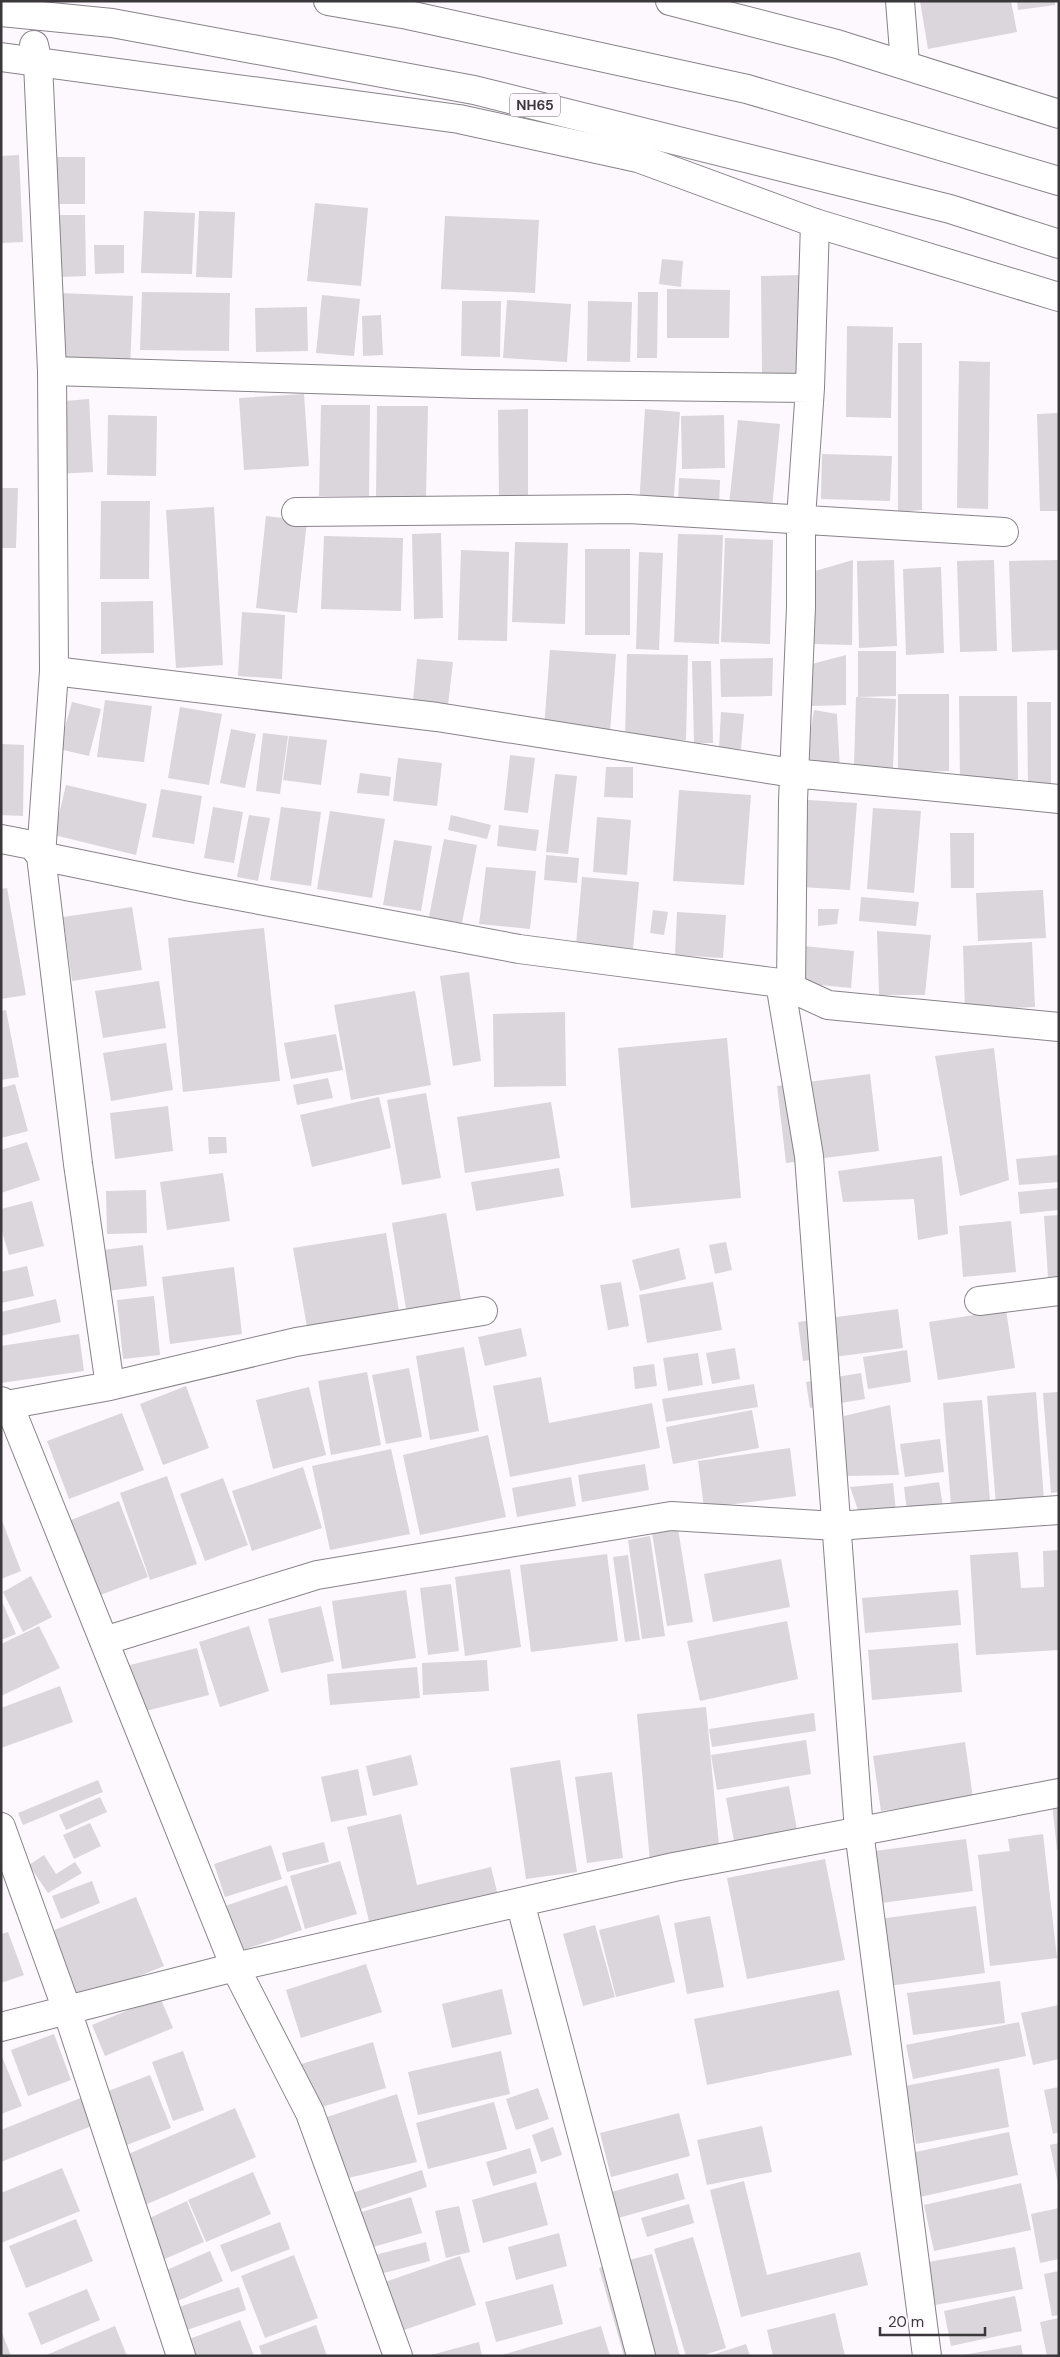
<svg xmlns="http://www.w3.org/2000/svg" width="1060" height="2357" font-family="'DM Sans',sans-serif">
<rect width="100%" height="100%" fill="#fdf7fe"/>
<path fill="#dbd5dc" d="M920,1H1011L1017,32L928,49Z
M1017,1H1055V5L1018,10Z
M19,155L23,242L1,243V156Z
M55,157H85V204H55Z
M315,203L368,208L361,286L307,281Z
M144,211L195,213L192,274L141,273Z
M199,211L235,212L232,278L196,277Z
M60,215H85L86,276L60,277Z
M445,216L539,220L535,293L441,289Z
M94,245H124V273L95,274Z
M662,259L683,261L681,287L659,284Z
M803,275V374H762L761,276Z
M667,289L730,290L729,338H667Z
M142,292L230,293L229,351L140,350Z
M638,292H658L657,358H637Z
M60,293L133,296L130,370L57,368Z
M322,295L360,299L354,356L316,353Z
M507,300L571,304L567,362L503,358Z
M462,301H501L500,357L461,356Z
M588,301L632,302L630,362L587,361Z
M307,307L308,351L256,352L255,308Z
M381,315L383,355L363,356L362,316Z
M847,326L893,327L891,418L846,417Z
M898,343H922V510L898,512Z
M959,361L990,362L988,509L957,508Z
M304,394L309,466L244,470L239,398Z
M89,399L93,472L57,474L53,402Z
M321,405H370L369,496H319Z
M377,406H428L426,497H376Z
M528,409V501H499L498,410Z
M645,409L680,412L673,509L639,507Z
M1059,413V511H1040L1037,414Z
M108,415L157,416L156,476L107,475Z
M724,415L725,468L682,469L681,416Z
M738,420L780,424L772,509L729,505Z
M822,454L892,456L890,501L821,499Z
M679,478L720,480L719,507L678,505Z
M1,488H18L16,548H1Z
M101,501H150L149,579H100Z
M214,507L223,665L176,668L166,510Z
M266,516L307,521L297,613L256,608Z
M441,533L443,618L414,619L412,534Z
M678,534L723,535L719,644L674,642Z
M324,536L403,538L401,611L321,609Z
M725,538L773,540L770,644L721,642Z
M515,542L568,543L565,624L512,622Z
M585,549H630V635H585Z
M461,550L509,552L507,641L458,640Z
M639,552L663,553L659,650L636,649Z
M853,560L852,645L814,644L815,571Z
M894,560L897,646L859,648L857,561Z
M994,560L997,651L960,652L957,561Z
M1059,560V650L1012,652L1009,561Z
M941,567L944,653L906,655L903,569Z
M153,601L154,653L101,654V602Z
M242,612L285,615L282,679L238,676Z
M550,650L616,654L610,732L544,728Z
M858,651H896V696L858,697Z
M627,654L688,655L686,740L625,738Z
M846,655V705L812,706V664Z
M773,658L772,696L721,697L720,659Z
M417,659L453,662L448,705L413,701Z
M692,661H711L713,743H694Z
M898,694H949V771L898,772Z
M959,696H1017L1018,779L960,780Z
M856,697L896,699L893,768L854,767Z
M105,700L152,706L144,762L97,757Z
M72,702L101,709L89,756L59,749Z
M1027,702H1051V787H1028Z
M180,707L222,714L209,785L168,778Z
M814,710L837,714L840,770L805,766Z
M721,712L744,714L741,749L719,748Z
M231,729L256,734L245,788L220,783Z
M263,733L288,736L280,794L256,791Z
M289,736L327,740L321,785L283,780Z
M1,744L24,745L23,816L1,815Z
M510,755L535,758L528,813L504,810Z
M398,758L442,763L437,806L393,801Z
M606,767H633V798L604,797Z
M360,773L391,777L389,796L357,793Z
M555,774L577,776L568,854L546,852Z
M66,785L147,804L136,855L54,835Z
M161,789L202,796L194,844L152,837Z
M679,790L751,795L744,885L673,881Z
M808,800L857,803L850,890L802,887Z
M213,807L243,812L234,863L204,858Z
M281,807L321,812L311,886L270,880Z
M873,808L921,811L914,893L867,889Z
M330,811L385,819L372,898L317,889Z
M249,815L270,818L258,881L237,877Z
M451,815L491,825L487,839L448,830Z
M597,817L631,820L627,875L593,872Z
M499,825L539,830L536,851L497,846Z
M950,833H974V888H951Z
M444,839L477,845L462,923L429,917Z
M394,840L432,846L421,911L383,905Z
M546,855L579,858L577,883L544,880Z
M486,867L536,871L530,929L479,924Z
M582,877L639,882L633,950L576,945Z
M7,888L26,995L1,999V889Z
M1043,890L1046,938L978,941L976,893Z
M861,897L919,902L916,926L859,921Z
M132,907L142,970L72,981L63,917Z
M818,909H839L837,924L818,926Z
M653,910L668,912L664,935L650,933Z
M677,912L726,915L723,958L675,955Z
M264,928L280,1081L183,1092L168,938Z
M877,931L931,935L925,995H879Z
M1032,942L1035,1007L965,1010L963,946Z
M803,946L854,951L851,988L799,983Z
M469,972L481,1061L453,1066L440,976Z
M159,981L166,1028L103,1038L95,991Z
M415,991L431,1085L351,1100L334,1005Z
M6,1010L19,1077L1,1080V1011Z
M565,1012L566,1086L494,1087L493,1014Z
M336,1034L343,1070L291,1079L284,1043Z
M727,1038L741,1198L631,1208L618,1048Z
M166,1043L173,1090L111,1101L103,1053Z
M994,1048L1009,1180L960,1196L935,1056Z
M870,1074L879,1151L786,1163L777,1086Z
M328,1078L333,1098L297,1105L293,1085Z
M15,1084L28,1131L1,1138V1088Z
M426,1093L441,1178L402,1185L387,1100Z
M379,1097L391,1148L312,1167L300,1115Z
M551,1102L560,1158L465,1173L457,1117Z
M168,1106L173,1151L115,1159L110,1113Z
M208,1137H226L227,1153L209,1154Z
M27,1142L40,1180L1,1193V1150Z
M1059,1155V1182L1019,1185L1016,1159Z
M942,1156L948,1234L918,1240L914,1199L843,1202L838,1171Z
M559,1168L564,1196L476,1211L471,1182Z
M223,1173L230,1221L167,1230L160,1182Z
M1059,1188V1210L1020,1214L1018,1192Z
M146,1190L147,1233L107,1234L106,1191Z
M32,1201L44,1246L9,1255L1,1228V1209Z
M446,1213L462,1305L407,1315L392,1223Z
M1059,1215V1276L1048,1277L1044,1216Z
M1011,1221L1016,1272L963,1277L959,1226Z
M386,1233L399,1311L307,1327L293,1248Z
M726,1242L732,1270L715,1274L709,1245Z
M143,1245L147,1286L107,1291L103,1250Z
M679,1248L686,1279L640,1291L632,1260Z
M27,1266L34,1296L1,1303V1272Z
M234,1267L242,1334L170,1344L162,1277Z
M621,1282L629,1326L608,1330L600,1285Z
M713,1282L722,1330L647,1343L639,1295Z
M154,1296L160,1355L123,1359L117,1300Z
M56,1299L61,1322L1,1336V1312Z
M898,1309L903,1348L803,1361L798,1322Z
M1006,1310L1015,1368L938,1380L929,1322Z
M521,1328L527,1356L485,1366L478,1337Z
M79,1334L84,1371L1,1383V1346Z
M464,1347L479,1431L430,1440L416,1356Z
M735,1348L740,1379L712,1384L706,1353Z
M907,1350L911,1382L868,1389L863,1357Z
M698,1353L703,1385L668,1391L663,1358Z
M654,1364L657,1386L635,1389L633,1367Z
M409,1368L422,1437L386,1444L372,1375Z
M367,1372L381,1445L331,1455L318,1381Z
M861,1373L865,1399L810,1408L806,1382Z
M541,1377L549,1423L652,1403L660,1448L510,1477L493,1386Z
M754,1384L758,1407L666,1422L662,1399Z
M186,1386L209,1448L163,1465L140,1404Z
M309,1387L326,1455L273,1469L256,1400Z
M1036,1392L1044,1501L996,1505L987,1396Z
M1059,1392V1492L1051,1493L1043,1393Z
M982,1400L990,1501L951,1505L943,1403Z
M890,1405L899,1475L845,1476L844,1416Z
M752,1410L759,1448L673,1464L666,1427Z
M122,1413L144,1470L69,1499L47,1441Z
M488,1435L506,1517L420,1535L403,1455Z
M940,1439L944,1472L905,1477L900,1444Z
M790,1448L796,1496L704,1508L698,1461Z
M391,1449L410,1534L330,1550L312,1466Z
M645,1464L649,1490L582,1502L578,1475Z
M303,1467L322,1528L252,1551L232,1491Z
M167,1476L197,1564L150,1580L120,1493Z
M571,1477L576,1506L517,1517L512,1488Z
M223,1478L248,1545L205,1561L180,1494Z
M939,1482L943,1506L907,1512L904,1487Z
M893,1483L896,1511L858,1510L850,1487Z
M119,1501L148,1577L95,1597L66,1522Z
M1,1518L21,1571L1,1579Z
M678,1529L693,1622L667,1626L652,1533Z
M650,1536L665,1636L642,1639L628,1540Z
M1059,1550V1650L976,1655L970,1555L1018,1552L1021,1588L1044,1587L1043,1551Z
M607,1554L618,1641L531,1652L520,1565Z
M628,1555L640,1640L625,1642L613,1557Z
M781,1559L790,1607L713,1622L704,1574Z
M510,1569L521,1647L465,1656L455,1577Z
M31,1576L52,1617L23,1632L3,1592Z
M451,1584L459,1651L428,1655L420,1588Z
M406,1590L416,1658L342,1669L332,1601Z
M958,1590L961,1625L865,1633L862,1598Z
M1,1599L16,1634L1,1640Z
M321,1606L334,1661L281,1673L268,1619Z
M787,1621L798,1679L700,1701L687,1641Z
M39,1626L60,1668L1,1696V1644Z
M249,1626L269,1691L220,1707L199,1642Z
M958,1643L962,1692L872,1700L868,1650Z
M197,1648L209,1695L138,1713L126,1666Z
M487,1660L489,1691L423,1695L422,1663Z
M417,1667L420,1698L330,1705L327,1674Z
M60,1686L73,1722L1,1748V1708Z
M706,1707L720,1856L650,1862L637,1714Z
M814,1713L816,1731L712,1747L709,1729Z
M806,1740L811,1774L717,1790L711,1755Z
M965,1742L973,1798L881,1811L873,1756Z
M411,1755L418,1785L373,1796L366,1766Z
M560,1760L577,1872L526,1879L510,1768Z
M358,1769L367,1815L331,1822L321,1777Z
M612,1772L623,1858L587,1863L575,1777Z
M98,1780L103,1792L23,1825L18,1813Z
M789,1786L797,1830L734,1841L726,1798Z
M100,1797L107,1812L66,1830L59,1815Z
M1059,1802V1850H1057L1052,1803Z
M401,1814L417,1885L491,1867L499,1900L371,1930L347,1827Z
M90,1823L101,1846L74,1859L63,1835Z
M1043,1834L1057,1958L990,1966L978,1855L1010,1851L1008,1839Z
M966,1839L973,1891L881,1903L875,1851Z
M324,1842L329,1862L287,1872L282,1853Z
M271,1845L282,1879L225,1897L214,1864Z
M44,1855L56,1874L75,1862L82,1873L48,1893L29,1865Z
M825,1859L845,1960L747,1979L727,1878Z
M340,1861L357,1914L305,1929L290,1876Z
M92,1881L100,1903L61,1919L52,1896Z
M287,1885L302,1930L240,1951L225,1906Z
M136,1897L164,1966L75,2002L47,1933Z
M976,1906L985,1973L888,1986L879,1919Z
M659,1915L675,1982L616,1997L599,1930Z
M710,1916L724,1987L687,1994L674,1923Z
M595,1925L615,1997L583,2006L563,1934Z
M8,1932L24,1975L1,1983V1934Z
M366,1964L382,2012L301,2038L286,1990Z
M1000,1981L1005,2023L913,2035L907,1993Z
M502,1989L512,2034L452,2048L442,2004Z
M839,1990L852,2055L707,2085L694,2019Z
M160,1997L173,2028L105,2056L92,2025Z
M1059,2005V2059L1033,2065L1021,2013Z
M1019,2022L1026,2056L913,2079L906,2045Z
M54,2034L71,2080L28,2096L11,2050Z
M373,2042L386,2088L308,2111L295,2066Z
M183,2051L204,2110L173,2121L152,2062Z
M501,2051L510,2094L418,2115L408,2072Z
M1,2054L22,2106L1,2114Z
M999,2068L1009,2127L916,2144L905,2086Z
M150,2075L171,2128L119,2148L98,2095Z
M1059,2087V2132L1053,2134L1044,2090Z
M538,2088L549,2119L516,2130L506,2099Z
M397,2094L417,2162L348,2178L327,2117Z
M83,2097L94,2125L1,2162V2130Z
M494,2102L507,2149L428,2169L416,2123Z
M235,2108L256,2157L145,2205L124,2156Z
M679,2113L690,2156L611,2177L600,2133Z
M762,2126L772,2172L707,2185L697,2140Z
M553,2127L562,2155L541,2162L532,2135Z
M1009,2132L1018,2175L920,2197L911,2153Z
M1059,2143V2184H1058L1050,2145Z
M530,2148L537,2173L493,2186L486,2162Z
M62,2168L80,2211L1,2243V2193Z
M422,2170L427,2187L358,2210L352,2193Z
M253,2172L271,2214L206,2242L188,2200Z
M678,2173L685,2199L601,2223L594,2197Z
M744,2181L767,2275L860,2252L868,2285L741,2317L710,2190Z
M536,2182L548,2225L483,2243L472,2200Z
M1021,2183L1031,2230L934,2251L924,2205Z
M411,2197L422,2233L366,2249L355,2214Z
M187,2201L204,2242L160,2261L143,2221Z
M689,2204L694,2223L647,2237L641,2218Z
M459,2206L470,2252L446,2258L435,2211Z
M1059,2208V2259L1040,2263L1031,2214Z
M76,2219L93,2261L26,2288L9,2246Z
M280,2222L290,2249L231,2272L220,2245Z
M559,2233L567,2266L516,2280L508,2247Z
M693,2237L726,2348L701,2356H686L654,2249Z
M426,2242L430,2261L376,2275L371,2256Z
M1015,2247L1023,2289L935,2305L928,2262Z
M210,2251L223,2281L173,2303L160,2273Z
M652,2254L680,2356H624L599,2268Z
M294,2255L318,2318L265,2338L241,2276Z
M460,2256L476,2305L401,2331L385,2282Z
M1059,2271V2315L1052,2316L1044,2274Z
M553,2284L563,2324L496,2342L485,2302Z
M239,2287L246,2310L187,2330L179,2307Z
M87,2289L100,2320L41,2345L28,2313Z
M1015,2296L1022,2331L951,2346L944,2311Z
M835,2313L845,2356H773L767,2330Z
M1059,2318V2356H1047L1040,2322Z
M240,2320L254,2356H189L184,2341Z
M316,2325L327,2356H262L259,2346Z
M115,2326L127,2356H44Z
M601,2326L610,2356H502V2355Z
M1,2330L11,2356H1Z
M479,2342L482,2356H431V2355Z
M746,2344L750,2356H712V2355Z
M1021,2345L1023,2356H963V2355Z"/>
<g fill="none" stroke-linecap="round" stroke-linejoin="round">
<g stroke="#888389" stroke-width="30">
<path id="street" d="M900,1L905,64
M34,45L38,63L52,371L54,671L41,856L78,1164L110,1386
M52,371L473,384L810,388
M296,512L629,509L1004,532
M54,671L437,717L793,773L1059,799
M1,839L32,845L41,856L191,887L519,949L780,983L828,1005L1059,1027
M780,983L809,1156L859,1831L927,2356
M791,988L793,801L801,607V518L810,388L815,223
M979,1301L1059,1291
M1,1401L9,1405L235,1967L310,2113L398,2356
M1,1406L110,1386L296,1342L483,1311
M104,1641L317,1575L671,1516L836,1526L1059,1510
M1,1827L67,2010L181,2356
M520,1902L641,2356
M1,2027L235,1967L674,1867L1059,1793"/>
</g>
<g stroke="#888389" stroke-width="30">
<path id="primary" d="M670,1L837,44L1059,114
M1,57L459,119L638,158L815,223L1059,297"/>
</g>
<g stroke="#888389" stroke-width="30">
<path id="highway" d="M328,1L408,15L747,89L1059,181
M1,12L112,23L474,90L950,209L1059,244"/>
</g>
<use href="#street" stroke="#fff" stroke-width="28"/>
<use href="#primary" stroke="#fff" stroke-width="28"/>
<use href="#highway" stroke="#fff" stroke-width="28"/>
</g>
<g text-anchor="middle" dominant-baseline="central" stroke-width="4" stroke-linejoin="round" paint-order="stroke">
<rect fill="#fdf7fe" stroke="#747175" stroke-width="1" x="510" y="93.5" width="50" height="23" rx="4"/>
<g font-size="14" font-weight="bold" fill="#3a383a">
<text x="535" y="105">NH65</text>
</g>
</g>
<rect width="1060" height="2357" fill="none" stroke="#3a383a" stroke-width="5"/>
<path d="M880 2327v8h105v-8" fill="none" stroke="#3a383a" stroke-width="2.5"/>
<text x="888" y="2327" font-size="15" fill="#3a383a" stroke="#fdf7fe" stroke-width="4" paint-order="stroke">20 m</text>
</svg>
